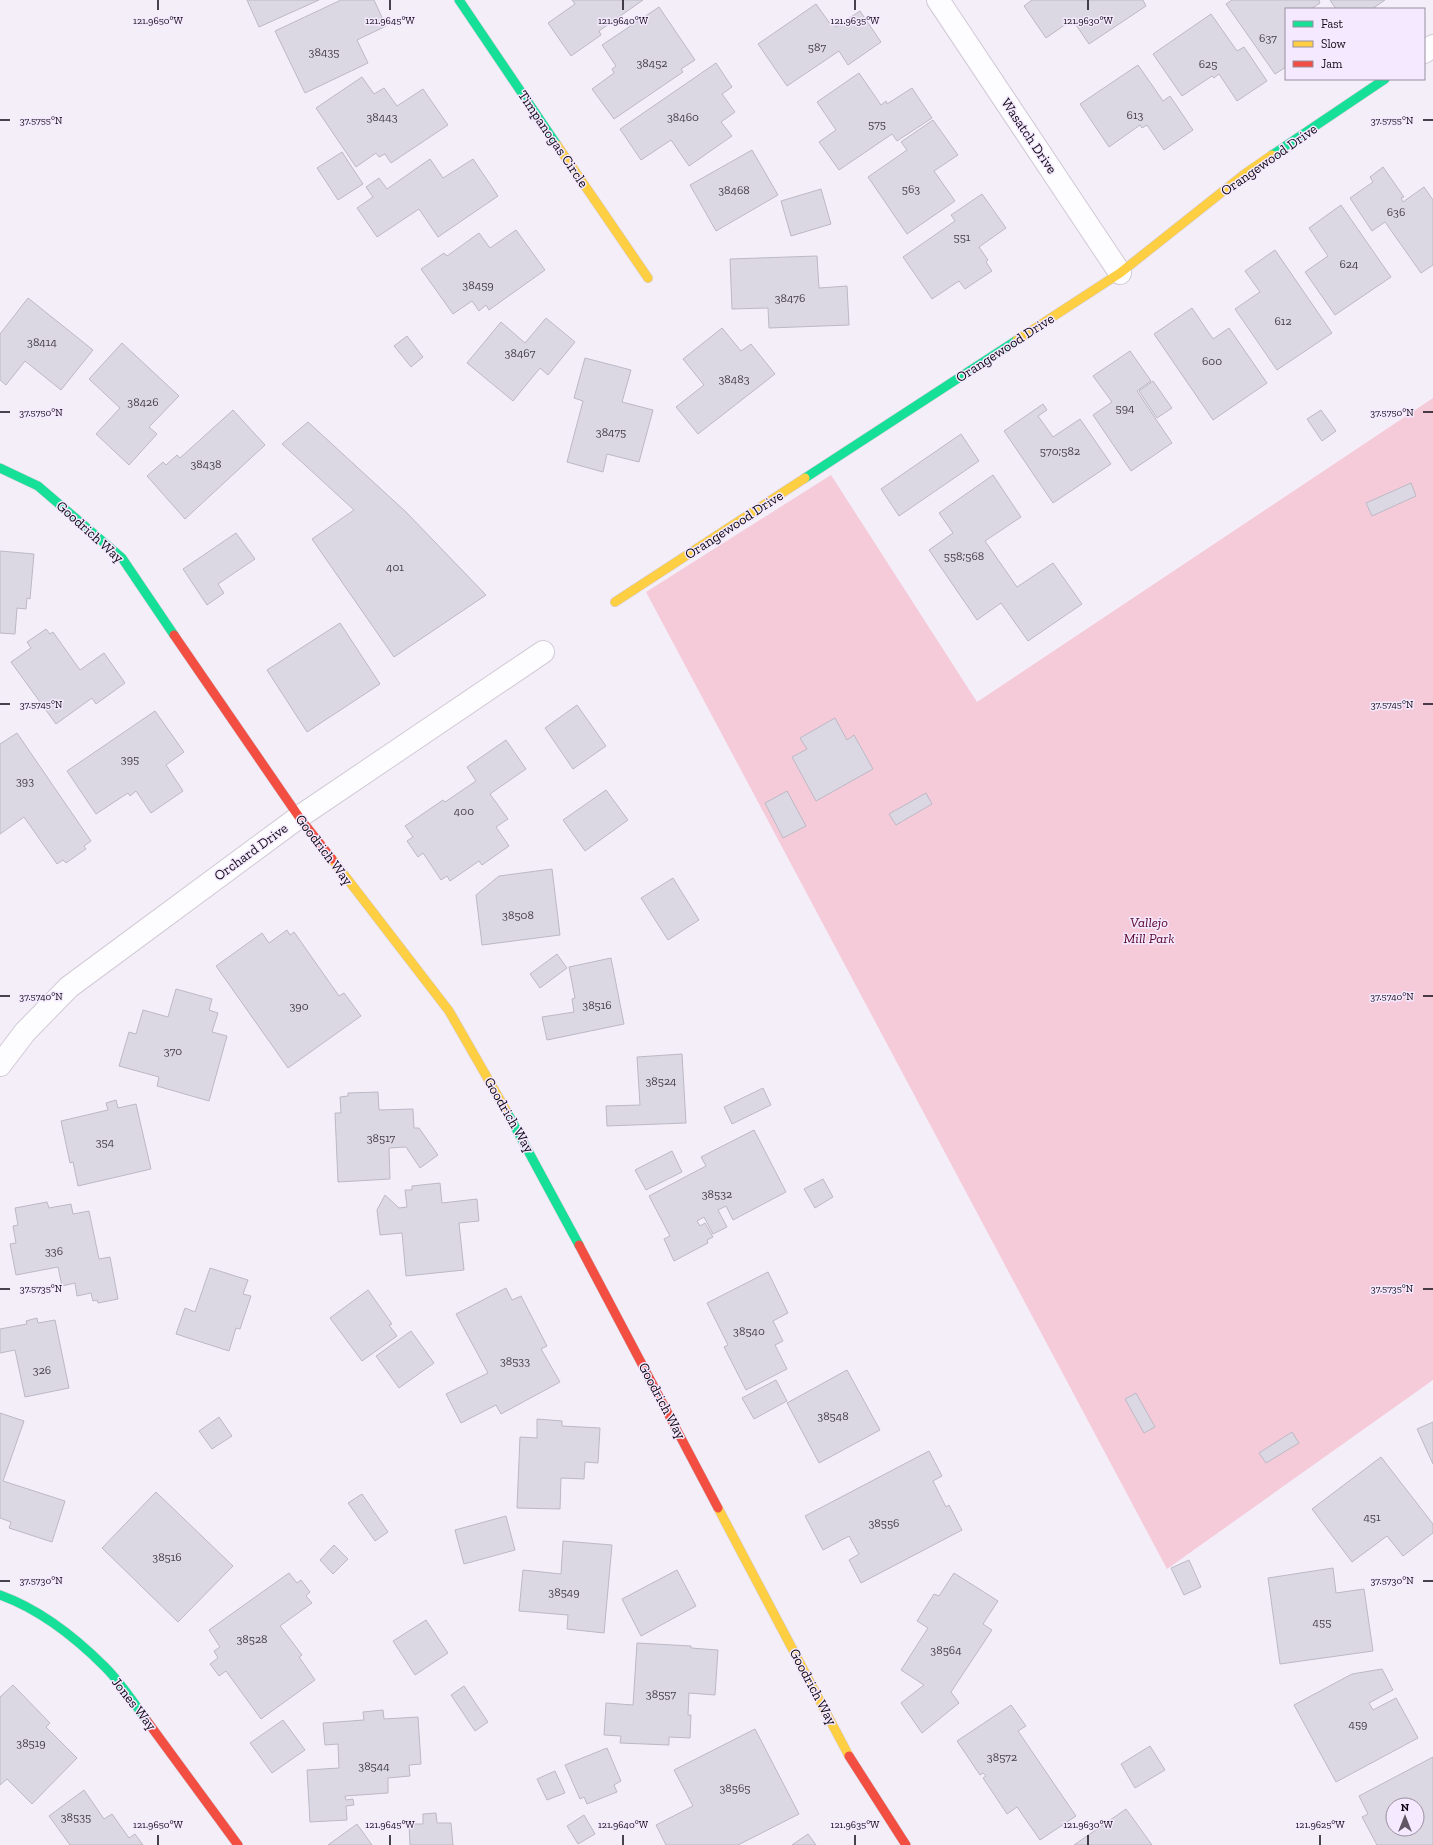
<svg xmlns="http://www.w3.org/2000/svg" width="1433" height="1845" font-family="'Zilla Slab',serif">
<rect width="100%" height="100%" fill="#f4eef9"/>
<path fill="#f5cbda" d="M1433,398V1380L1167,1569L646,592L831,475L977,702Z"/>
<path fill="#dbd8e3" stroke="#bcb9c4" fill-rule="evenodd" d="M247,0H319L259,27Z
M341,0H374L386,26L357,40L368,63L305,93L275,31Z
M572,0H643L599,31L601,35L571,56L548,23L575,4Z
M1032,0H1143L1146,6L1089,44L1074,22L1071,25L1069,22L1046,38L1024,6Z
M1232,0H1319L1320,3L1311,9H1286V67L1275,74L1226,4Z
M1330,0H1385L1372,9H1336Z
M816,4L831,25L833,23L836,27L860,11L881,42L848,65L839,51L787,86L758,44Z
M659,7L695,60L681,69L683,72L614,119L592,89L614,73L612,69L616,66L602,45Z
M1211,14L1237,51L1244,47L1267,81L1237,101L1219,74L1214,78L1212,76L1182,96L1153,54Z
M716,63L732,87L722,94L735,112L721,122L732,136L689,166L671,140L641,160L620,129Z
M1138,65L1163,101L1170,96L1193,130L1164,150L1147,125L1142,128L1140,125L1109,147L1080,104Z
M859,73L881,105L886,101L887,104L912,88L932,118L897,141L892,134L839,170L819,142L836,130L817,102Z
M362,77L374,94L384,88L397,106L423,89L448,125L391,163L385,154L379,157L376,153L356,167L316,108Z
M933,120L958,155L934,171L955,201L907,234L868,177L907,150L901,142Z
M752,150L778,195L716,231L690,185Z
M342,152L363,184L338,200L317,168Z
M430,159L443,178L473,159L498,196L438,237L419,209L377,237L357,208L373,197L366,187L379,178L387,189Z
M1383,167L1404,197L1401,198L1403,202L1424,187L1433,200V265L1421,273L1385,222L1372,231L1350,198L1373,182L1370,177Z
M821,189L831,224L791,236L781,201Z
M982,194L1006,228L979,247L988,260L986,262L992,271L965,289L959,281L932,299L903,257L955,221L951,215Z
M1341,205L1391,277L1335,315L1305,272L1328,256L1309,228Z
M516,230L545,270L489,310L486,305L479,311L472,301L453,314L421,269L444,253L447,256L479,233L490,248Z
M1275,250L1332,333L1277,370L1235,309L1260,292L1245,271Z
M817,256L819,288L847,286L849,325L769,328L768,308L732,309L730,259Z
M28,298L93,350L61,390L25,361L6,385L0,380V334Z
M1192,308L1213,339L1229,328L1267,383L1213,420L1154,334Z
M546,318L575,342L548,375L540,368L513,401L467,363L501,322L525,343Z
M722,328L741,351L751,344L775,374L698,434L676,407L704,385L683,359Z
M407,336L423,357L411,367L394,346Z
M122,343L179,396L149,427L157,434L129,465L96,434L120,408L89,379Z
M1130,351L1151,381L1137,391L1172,443L1131,471L1093,415L1112,402L1093,376Z
M585,358L631,370L622,402L653,410L639,462L607,454L603,472L567,462L583,401L574,398Z
M1153,381L1172,408L1157,418L1139,391Z
M1043,404L1047,410L1038,416L1053,437L1080,419L1111,464L1053,503L1004,431Z
M233,410L265,445L185,519L147,476L163,462L166,465L177,455L180,458Z
M1321,410L1336,431L1322,441L1307,419Z
M308,422L406,512L486,595L394,657L312,539L354,510L282,444Z
M961,434L979,461L899,516L881,489Z
M993,475L1021,517L985,541L1017,587L1053,563L1082,604L1028,641L1001,603L977,620L929,550L953,533L939,513Z
M1411,483L1416,496L1372,516L1366,503Z
M236,533L255,559L218,584L224,593L207,605L183,569Z
M0,551L34,554L30,599L27,598L26,609L17,608L15,634L0,633Z
M340,623L380,684L307,732L267,670Z
M46,629L50,634L53,632L80,670L104,653L125,683L96,704L92,698L56,724L11,662L31,648L27,642Z
M577,705L606,746L573,769L545,728Z
M155,711L184,752L166,765L183,791L151,813L136,791L130,796L128,793L96,814L67,771Z
M835,718L847,740L854,735L873,769L816,801L792,757L807,749L800,738Z
M17,733L91,841L84,846L86,849L66,863L63,860L57,864L24,817L0,834V744Z
M506,740L526,769L490,794L508,819L496,827L509,846L482,865L479,861L450,881L447,876L441,880L423,853L418,857L407,841L413,837L405,826L443,800L445,802L476,781L467,767Z
M606,790L628,820L585,851L563,820Z
M787,791L806,826L783,838L765,803Z
M926,793L932,804L896,825L889,814Z
M552,869L560,935L482,945L476,895L499,876Z
M673,878L699,920L668,940L641,898Z
M287,930L290,935L294,932L339,996L344,993L361,1016L288,1068L216,966L262,933L269,943Z
M557,954L567,968L540,988L530,974Z
M611,958L624,1024L547,1040L542,1017L574,1012L572,999L575,998L569,967Z
M176,989L212,999L209,1010L218,1013L212,1032L227,1036L209,1101L157,1086L159,1077L119,1066L129,1032L136,1034L143,1010L168,1017Z
M682,1054L686,1123L607,1126L606,1106L640,1105L637,1057Z
M763,1088L771,1105L732,1124L724,1107Z
M378,1092L379,1110L413,1109L414,1128H419L438,1155L420,1168L406,1147L389,1148L390,1179L338,1182L335,1113H341L340,1097L348,1096V1093Z
M116,1100L118,1108L136,1104L151,1169L78,1186L73,1162L70,1163L61,1121L108,1110L106,1103Z
M754,1130L786,1192L733,1220L726,1206L718,1210L727,1227L713,1234L704,1217L697,1221L700,1226L705,1223L713,1237L707,1240L708,1243L674,1261L664,1239L670,1236L649,1196L706,1166L701,1157Z
M672,1151L682,1172L646,1190L635,1170Z
M823,1179L833,1197L815,1208L804,1189Z
M440,1183L442,1203L477,1199L479,1221L459,1223L464,1270L406,1276L402,1233L380,1235L377,1210L385,1195L399,1208L407,1207L405,1190H412V1186Z
M47,1202L49,1208L71,1204L73,1214L89,1211L99,1259L110,1257L118,1299L98,1303L97,1300L93,1301L91,1293L77,1296L75,1283L62,1286L58,1267L16,1275L10,1244L16,1243L13,1226L18,1225L15,1208Z
M210,1268L248,1280L243,1294L251,1296L240,1329L236,1328L229,1351L176,1334L185,1308L195,1312Z
M768,1272L788,1313L773,1321L783,1341L775,1345L787,1369L746,1390L724,1347L728,1345L707,1303Z
M506,1288L512,1300L521,1296L547,1346L541,1349L560,1382L501,1414L496,1405L461,1423L446,1394L488,1373L456,1314Z
M368,1290L392,1324L389,1325L397,1336L362,1361L330,1318Z
M37,1318L38,1323L55,1320L69,1388L25,1397L15,1350L0,1353V1329L27,1324L26,1321Z
M411,1331L434,1363L399,1388L376,1356Z
M847,1370L880,1430L819,1463L787,1403Z
M776,1380L787,1401L754,1419L742,1398Z
M1136,1393L1155,1427L1144,1433L1125,1399Z
M0,1413L24,1421L3,1481L65,1501L52,1542L9,1528L11,1522L0,1518Z
M219,1417L232,1436L212,1449L199,1431Z
M537,1419L562,1421V1426L600,1428L598,1463L585,1462L584,1479L561,1478L560,1509L517,1508L520,1437L537,1438Z
M1433,1422V1464L1417,1429Z
M1292,1432L1299,1443L1266,1463L1259,1453Z
M929,1451L942,1476L933,1481L946,1507L949,1505L962,1530L861,1583L849,1560L859,1554L849,1536L823,1550L805,1516Z
M1381,1457L1433,1524V1533L1403,1556L1387,1536L1352,1562L1312,1509Z
M156,1492L233,1566L178,1622L102,1548Z
M362,1494L388,1532L375,1541L348,1503Z
M506,1516L515,1550L464,1564L455,1530Z
M563,1541L612,1545L604,1633L567,1629L568,1615L519,1611L523,1570L561,1574Z
M334,1545L348,1559L333,1574L320,1560Z
M1189,1560L1201,1587L1184,1595L1171,1568Z
M1333,1568L1336,1593L1364,1589L1373,1651L1280,1664L1268,1578Z
M677,1570L696,1606L641,1636L622,1599Z
M289,1573L297,1583L301,1580L310,1592L306,1596L312,1603L280,1626L302,1655L299,1657L315,1680L261,1719L226,1671L219,1676L210,1664L218,1658L214,1651L220,1647L209,1630Z
M954,1573L998,1601L983,1624L992,1630L951,1692L959,1703L922,1733L901,1703L924,1685L901,1670L928,1628L917,1621L934,1594L939,1596Z
M426,1620L448,1653L415,1675L393,1641Z
M637,1643L691,1646V1648L718,1650L715,1695L689,1693L688,1715H691L690,1738L669,1737V1745L620,1743L621,1736L604,1735L606,1703L633,1705Z
M1382,1669L1393,1690L1369,1703L1373,1710L1396,1698L1418,1738L1336,1782L1294,1705L1352,1674Z
M13,1685L50,1723L46,1727L77,1758L32,1804L7,1779L0,1785V1697Z
M464,1686L488,1722L475,1731L451,1695Z
M1011,1705L1026,1726L1018,1731L1076,1816L1040,1840L1017,1807L1007,1814L983,1778L986,1776L983,1773L980,1775L957,1741Z
M383,1710L384,1719L418,1717L421,1764L409,1765L410,1776L388,1778V1793L345,1796L346,1800L353,1799L354,1805L346,1806L347,1820L310,1822L307,1770L339,1768L338,1744L325,1745L323,1723L364,1720L363,1712Z
M283,1720L305,1750L272,1773L250,1743Z
M755,1729L799,1814L738,1845H666L656,1825L693,1806L674,1770Z
M1150,1746L1165,1770L1135,1788L1121,1764Z
M607,1748L621,1781L614,1785L617,1792L587,1804L584,1797L580,1799L565,1765Z
M1433,1757V1845H1377L1362,1817L1368,1814L1359,1796ZM1393,1805H1417V1829H1393Z
M555,1771L565,1793L547,1800L537,1779Z
M84,1790L104,1819L112,1814L129,1838L135,1834L143,1845H70L49,1816Z
M1126,1809L1152,1845H1074Z
M436,1813L437,1823H451L453,1845H410L409,1824H423V1814Z
M584,1815L595,1834L578,1844L567,1826Z
M357,1824L372,1845H328Z
M808,1834L816,1845H792Z"/>
<g fill="none" stroke-linecap="round" stroke-linejoin="round">
<g stroke="#d2cbd7" stroke-width="24">
<path id="street" d="M938,0L1120,273
M1424,52L1433,46
M0,1065L25,1032L69,987L299,817L543,652"/>
</g>
<g stroke="#d2cbd7" stroke-width="10">
<path id="fast" d="M459,0L557,145
M1272,155L1385,79
M0,468L38,486L122,558L174,635
M805,478L1017,340
M507,1112L579,1245
M0,1595C39,1609 76,1638 105,1667C121,1683 134,1703 147,1721"/>
</g>
<g stroke="#d2cbd7" stroke-width="10">
<path id="slow" d="M557,145L648,278
M1017,340L1120,273L1246,173L1272,155
M615,602L805,478
M332,859L449,1011L507,1112
M718,1508L849,1756"/>
</g>
<g stroke="#d2cbd7" stroke-width="10">
<path id="jam" d="M174,635L299,817L332,859
M579,1245L718,1508
M147,1721L238,1845
M849,1756L906,1845"/>
</g>
<use href="#street" stroke="#fdfcfe" stroke-width="22"/>
<use href="#fast" stroke="#16e098" stroke-width="9"/>
<use href="#slow" stroke="#ffcf43" stroke-width="9"/>
<use href="#jam" stroke="#f24e42" stroke-width="9"/>
</g>
<path fill="none" stroke="#100914" stroke-width="1.5" d="M158,0V10M390,0V10M623,0V10M855,0V10M1088,0V10M0,120H10M1423,120H1433M0,412H10M1423,412H1433M0,704H10M1423,704H1433M0,996H10M1423,996H1433M0,1289H10M1423,1289H1433M0,1581H10M1423,1581H1433M158,1835V1845M390,1835V1845M623,1835V1845M855,1835V1845M1088,1835V1845M1320,1835V1845"/>
<g text-anchor="middle" dominant-baseline="central" stroke-width="3" stroke-linejoin="round" paint-order="stroke">
<g font-size="12" fill="#443e49">
<text x="1268" y="38">637</text>
<text x="817" y="47">587</text>
<text x="324" y="52">38435</text>
<text x="652" y="63">38452</text>
<text x="1208" y="64">625</text>
<text x="1135" y="115">613</text>
<text x="382" y="117">38443</text>
<text x="683" y="117">38460</text>
<text x="877" y="124">575</text>
<text x="911" y="189">563</text>
<text x="734" y="190">38468</text>
<text x="1396" y="212">636</text>
<text x="962" y="237">551</text>
<text x="1349" y="264">624</text>
<text x="478" y="285">38459</text>
<text x="790" y="298">38476</text>
<text x="1283" y="321">612</text>
<text x="42" y="342">38414</text>
<text x="520" y="353">38467</text>
<text x="1212" y="361">600</text>
<text x="734" y="379">38483</text>
<text x="143" y="402">38426</text>
<text x="1125" y="408">594</text>
<text x="611" y="432">38475</text>
<text x="1060" y="451">570;582</text>
<text x="206" y="464">38438</text>
<text x="964" y="556">558;568</text>
<text x="395" y="567">401</text>
<text x="130" y="759">395</text>
<text x="25" y="781">393</text>
<text x="464" y="811">400</text>
<text x="518" y="915">38508</text>
<text x="597" y="1005">38516</text>
<text x="299" y="1006">390</text>
<text x="173" y="1051">370</text>
<text x="661" y="1081">38524</text>
<text x="381" y="1138">38517</text>
<text x="105" y="1142">354</text>
<text x="717" y="1194">38532</text>
<text x="54" y="1251">336</text>
<text x="749" y="1331">38540</text>
<text x="515" y="1361">38533</text>
<text x="42" y="1370">326</text>
<text x="833" y="1416">38548</text>
<text x="1372" y="1517">451</text>
<text x="884" y="1523">38556</text>
<text x="167" y="1557">38516</text>
<text x="564" y="1592">38549</text>
<text x="1322" y="1622">455</text>
<text x="252" y="1639">38528</text>
<text x="946" y="1650">38564</text>
<text x="661" y="1694">38557</text>
<text x="1358" y="1724">459</text>
<text x="31" y="1743">38519</text>
<text x="1002" y="1757">38572</text>
<text x="374" y="1766">38544</text>
<text x="735" y="1788">38565</text>
<text x="76" y="1817">38535</text>
</g>
<g font-size="14" fill="#100914" stroke="#f4e9fe">
<text transform="translate(1029 136) rotate(56)">Wasatch Drive</text>
<text transform="translate(553 139) rotate(56)">Timpanogas Circle</text>
<text transform="translate(1269 160) rotate(-35)">Orangewood Drive</text>
<text transform="translate(1005 348) rotate(-33)">Orangewood Drive</text>
<text transform="translate(734 525) rotate(-33)">Orangewood Drive</text>
<text transform="translate(90 532) rotate(42)">Goodrich Way</text>
<text transform="translate(324 850) rotate(53)">Goodrich Way</text>
<text transform="translate(251 852) rotate(-36)">Orchard Drive</text>
<text transform="translate(509 1115) rotate(60)">Goodrich Way</text>
<text transform="translate(662 1401) rotate(62)">Goodrich Way</text>
<text transform="translate(813 1687) rotate(62)">Goodrich Way</text>
<text transform="translate(134 1704) rotate(52)">Jones Way</text>
</g>
<g font-size="14" font-style="italic" fill="#580028" stroke="#f4e9fe">
<text x="1149" y="922">Vallejo<tspan x="1149" dy="16">Mill Park</tspan></text>
</g>
</g>
<g font-size="10" text-anchor="middle" fill="#100914" stroke="#f4e9fe" stroke-width="3" stroke-linejoin="round" paint-order="stroke">
<text x="158" y="24">121.9650°W</text>
<text x="390" y="24">121.9645°W</text>
<text x="623" y="24">121.9640°W</text>
<text x="855" y="24">121.9635°W</text>
<text x="1088" y="24">121.9630°W</text>
<text x="41" y="124">37.5755°N</text>
<text x="1392" y="124">37.5755°N</text>
<text x="41" y="416">37.5750°N</text>
<text x="1392" y="416">37.5750°N</text>
<text x="41" y="708">37.5745°N</text>
<text x="1392" y="708">37.5745°N</text>
<text x="41" y="1000">37.5740°N</text>
<text x="1392" y="1000">37.5740°N</text>
<text x="41" y="1292">37.5735°N</text>
<text x="1392" y="1292">37.5735°N</text>
<text x="41" y="1584">37.5730°N</text>
<text x="1392" y="1584">37.5730°N</text>
<text x="158" y="1828">121.9650°W</text>
<text x="390" y="1828">121.9645°W</text>
<text x="623" y="1828">121.9640°W</text>
<text x="855" y="1828">121.9635°W</text>
<text x="1088" y="1828">121.9630°W</text>
<text x="1320" y="1828">121.9625°W</text>
</g>
<rect x="1285" y="8" width="140" height="72" fill="#f4e9fe" stroke="#998fa0"/>
<rect x="1293" y="21" width="20" height="6" fill="#16e098" stroke="#998fa0"/>
<text x="1321" y="28" font-size="12" fill="#100914">Fast</text>
<rect x="1293" y="41" width="20" height="6" fill="#ffcf43" stroke="#998fa0"/>
<text x="1321" y="48" font-size="12" fill="#100914">Slow</text>
<rect x="1293" y="61" width="20" height="6" fill="#f24e42" stroke="#998fa0"/>
<text x="1321" y="68" font-size="12" fill="#100914">Jam</text>
<g transform="translate(1405 1817)"><circle r="19" fill="#f4e9fe" stroke="#998fa0"/>
<path d="M0-3L7 15L0 10L-7 15Z" fill="#605964"/>
<text y="-6" font-size="11" font-weight="bold" text-anchor="middle" fill="#100914">N</text>
</g>
</svg>
